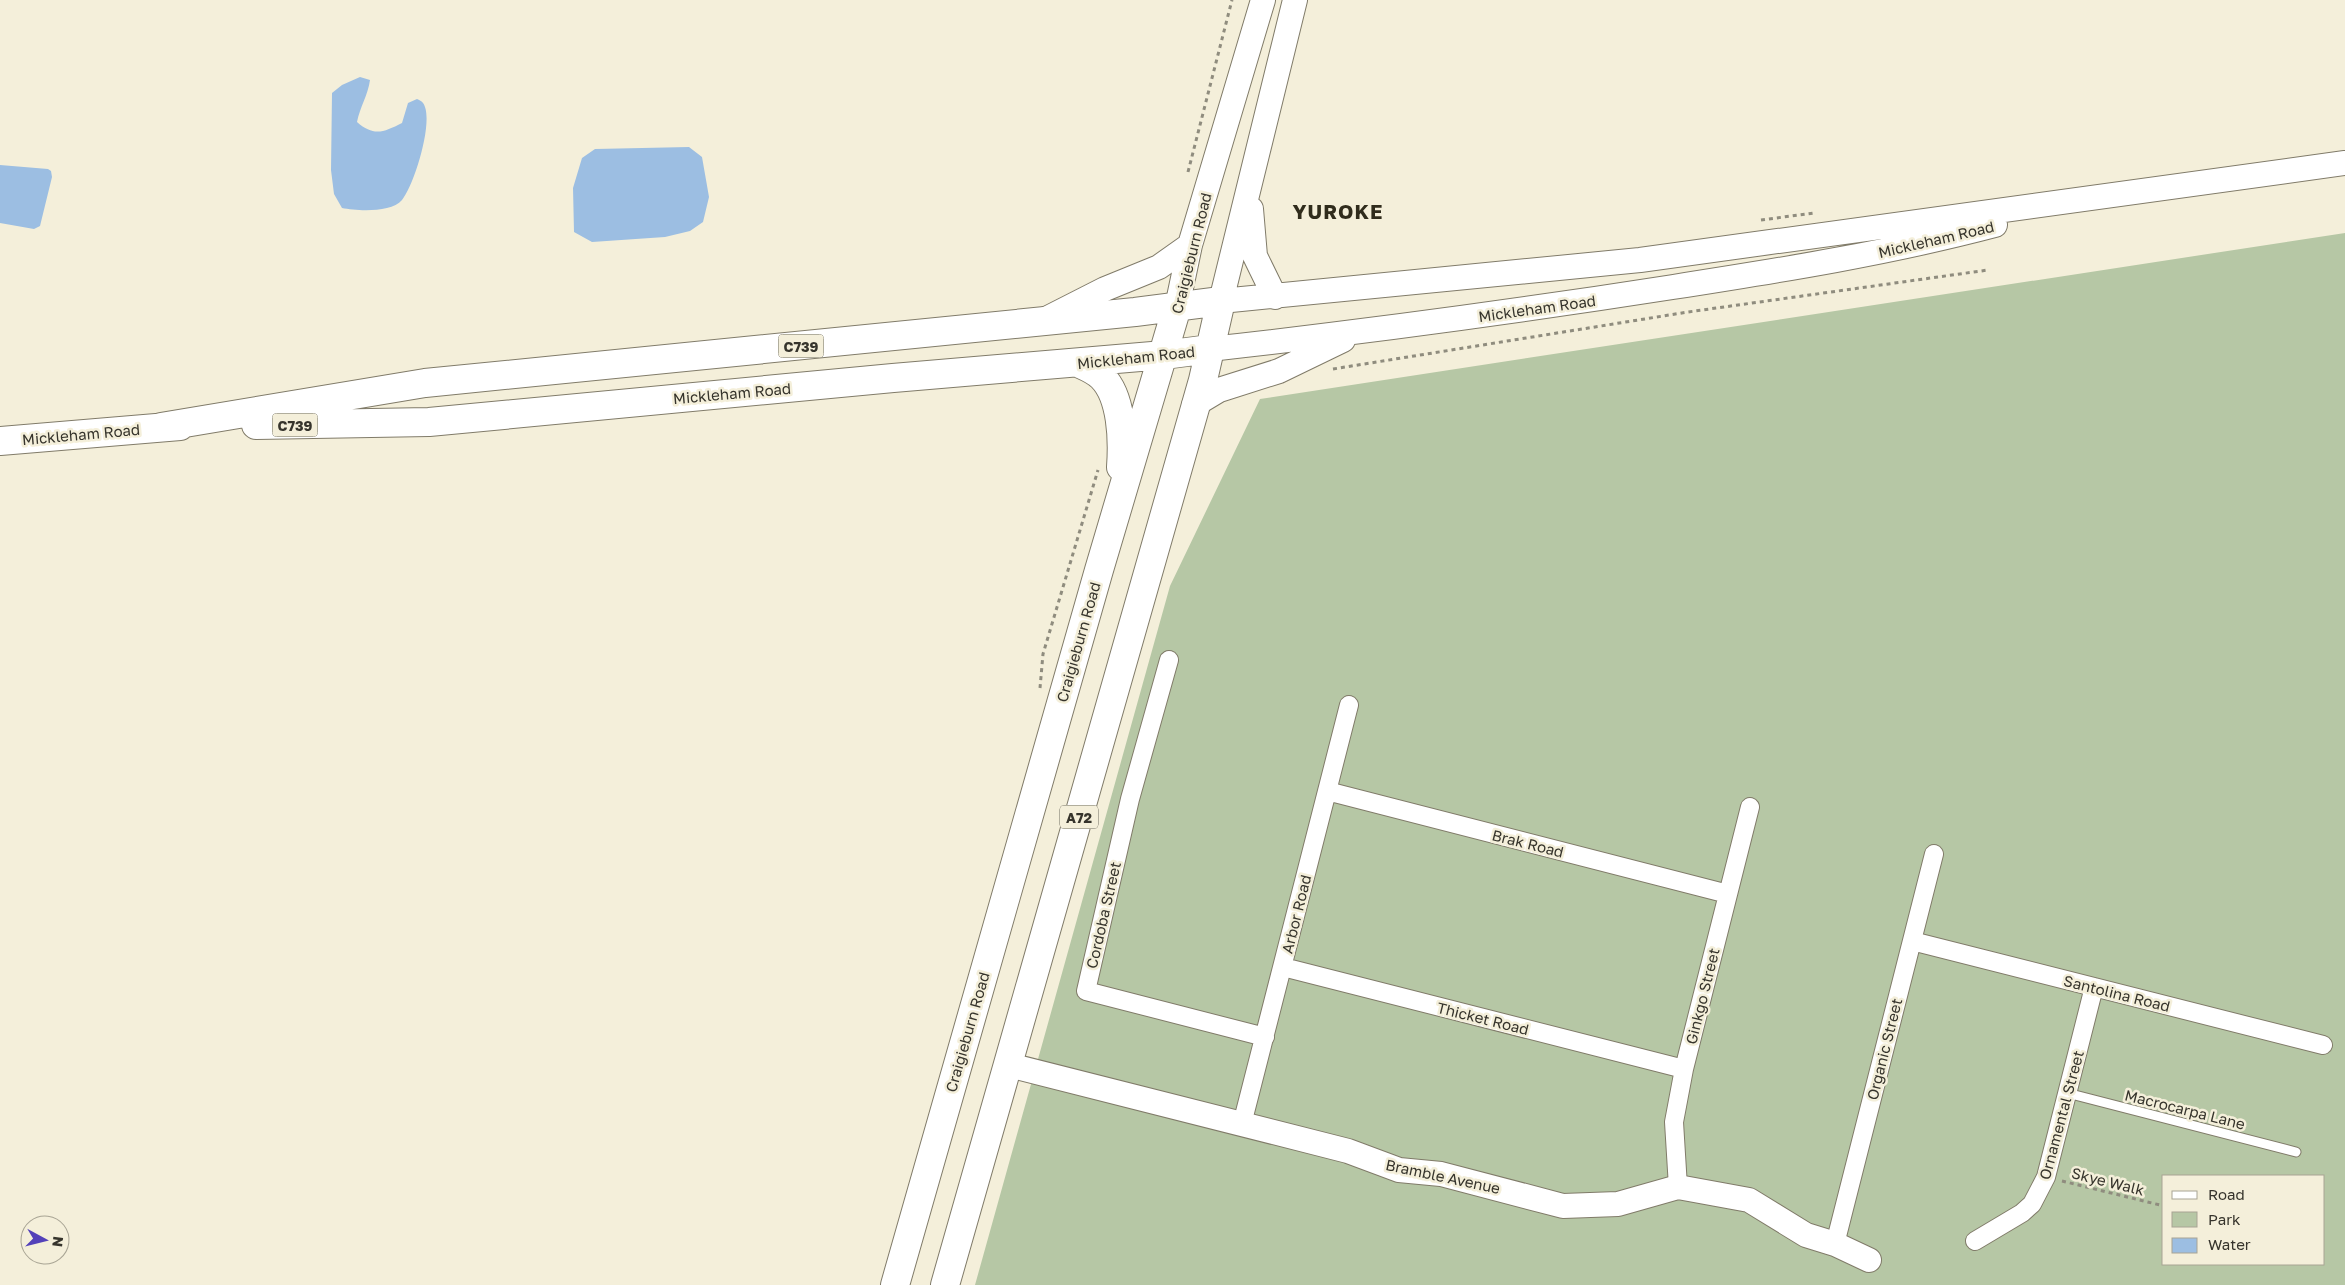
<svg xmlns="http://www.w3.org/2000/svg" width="2345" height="1285" font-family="'Golos Text',sans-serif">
<rect width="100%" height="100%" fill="#f4efda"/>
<path fill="#b6c7a5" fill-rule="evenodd" d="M2345,233V1285H975L1170,586L1260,399ZM2164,1176H2324V1264H2164Z"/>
<path fill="#9cbee2" d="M360,77L370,80C368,95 360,107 357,122C374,137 384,132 402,123L408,103L417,99C419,100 422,101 423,103C435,119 414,186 402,200C391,213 357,211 342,208L334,194L331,170L332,93L342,85Z
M689,147L702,157L709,197L703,222L690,231L665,237L592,242L574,232L573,188L582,158L595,149Z
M0,165L48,169L51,171L52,177L40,226L34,229L0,223Z"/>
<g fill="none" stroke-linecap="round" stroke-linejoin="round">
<g stroke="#807b69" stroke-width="11">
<path id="lane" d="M2067,1093L2296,1152"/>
</g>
<g stroke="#807b69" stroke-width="20">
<path id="street" d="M1169,660L1130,799L1086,991L1265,1037
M1327,791L1728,894
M1912,941L2323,1045
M1283,967L1684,1069
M1242,1124L1349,705
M1678,1187L1674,1122L1684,1069L1750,807
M1975,1241L2022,1213L2032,1204L2046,1177L2094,987
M1835,1244L1934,854"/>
</g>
<g stroke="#807b69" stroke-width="26">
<path id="secondary" d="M1295,0L1221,301L1640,260L2345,163
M1251,209L1255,256L1275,297
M1177,307L1190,245L1263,0
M1046,319L1105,289L1159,267L1190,245
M1210,349C1365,332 1519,311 1673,287C1782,270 1889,253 1995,225
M1194,405L1219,390L1279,371L1343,340
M1009,1065L1348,1151L1399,1170L1441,1174L1563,1206L1618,1204L1678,1187L1749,1200L1806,1235L1835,1244L1869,1260"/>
</g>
<g stroke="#807b69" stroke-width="30">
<path id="primary" d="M1078,363C1087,367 1095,370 1102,377C1122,397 1123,440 1121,467
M256,425L429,422L893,378L1164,355L1210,349
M161,427L425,383L1135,312L1221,301L1203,380L945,1285
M0,441L180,426
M895,1285L1099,570L1177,307"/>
</g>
<path stroke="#8f8c7e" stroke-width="3" stroke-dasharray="4 4" stroke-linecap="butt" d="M1188,172L1232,0
M1761,220L1814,213
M1333,369L1688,312L1988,270
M1040,688L1043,654L1098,470
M2062,1181L2164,1206"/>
<use href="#lane" stroke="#fff" stroke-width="9"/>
<use href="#street" stroke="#fff" stroke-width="18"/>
<use href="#secondary" stroke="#fff" stroke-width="24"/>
<use href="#primary" stroke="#fff" stroke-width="28"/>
</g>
<g text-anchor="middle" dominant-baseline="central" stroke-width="5" stroke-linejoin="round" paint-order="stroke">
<g fill="#f4efda" stroke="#6f6c60" stroke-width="1">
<rect x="778.5" y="334.5" width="45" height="23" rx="4"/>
<rect x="272.5" y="413.5" width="45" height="23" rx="4"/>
<rect x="1060" y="805.5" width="38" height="23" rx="4"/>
</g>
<g font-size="14" font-weight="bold" fill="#36342c">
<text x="801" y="346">C739</text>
<text x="295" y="425">C739</text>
<text x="1079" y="817">A72</text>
</g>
<g font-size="15" fill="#36342c" stroke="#f4efda">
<text transform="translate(1936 239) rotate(-13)">Mickleham Road</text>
<text transform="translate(1191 253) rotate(-76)">Craigieburn Road</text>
<text transform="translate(1537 308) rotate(-8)">Mickleham Road</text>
<text transform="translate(1136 357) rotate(-6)">Mickleham Road</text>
<text transform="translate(732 393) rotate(-5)">Mickleham Road</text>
<text transform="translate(81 434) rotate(-5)">Mickleham Road</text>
<text transform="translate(1078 642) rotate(-74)">Craigieburn Road</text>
<text transform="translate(1528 843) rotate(14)">Brak Road</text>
<text transform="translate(1296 914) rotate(-76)">Arbor Road</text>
<text transform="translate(1103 915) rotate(-77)">Cordoba Street</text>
<text transform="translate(2117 993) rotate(14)">Santolina Road</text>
<text transform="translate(1702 996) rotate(-76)">Ginkgo Street</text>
<text transform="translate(1483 1018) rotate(14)">Thicket Road</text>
<text transform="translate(967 1032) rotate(-74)">Craigieburn Road</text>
<text transform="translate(1884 1049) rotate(-76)">Organic Street</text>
<text transform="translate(2185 1109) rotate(14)">Macrocarpa Lane</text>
<text transform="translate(2061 1115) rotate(-75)">Ornamental Street</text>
<text transform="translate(1443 1176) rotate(12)">Bramble Avenue</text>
<text transform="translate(2108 1181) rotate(14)">Skye Walk</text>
</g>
<g font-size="20" font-weight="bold" letter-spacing="1" fill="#302c1c" stroke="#f4efda">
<text x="1338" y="211">YUROKE</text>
</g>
</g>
<rect x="2162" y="1175" width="162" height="90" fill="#f4efda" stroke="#a8a494"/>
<rect x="2172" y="1191" width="25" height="8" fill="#ffffff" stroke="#a8a494"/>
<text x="2208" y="1200" font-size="15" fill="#36342c">Road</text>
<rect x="2172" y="1212" width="25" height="15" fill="#b6c7a5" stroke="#a8a494"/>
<text x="2208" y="1225" font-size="15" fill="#36342c">Park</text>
<rect x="2172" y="1238" width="25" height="15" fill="#9cbee2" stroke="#a8a494"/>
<text x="2208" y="1250" font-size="15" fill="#36342c">Water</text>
<g transform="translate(45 1240) rotate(97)"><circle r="24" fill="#f4efda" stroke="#a8a494"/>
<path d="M0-4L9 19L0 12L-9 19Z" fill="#5341b9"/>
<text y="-8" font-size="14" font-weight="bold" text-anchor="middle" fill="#36342c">N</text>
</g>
</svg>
